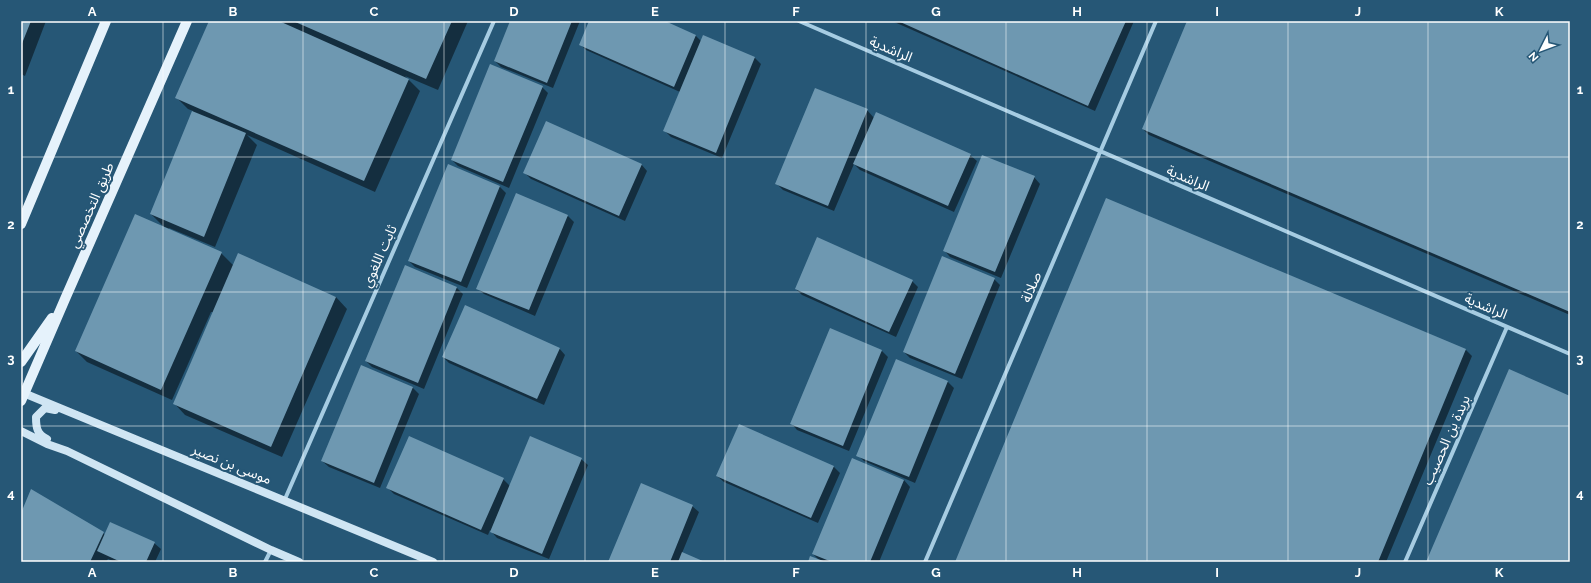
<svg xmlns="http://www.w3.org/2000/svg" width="1591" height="583" font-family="Raleway,'Noto Sans Arabic',sans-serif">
<rect width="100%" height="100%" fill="#265776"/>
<path fill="#0007" d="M21,21H46L25,76L21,74Z
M210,21H468L438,90L405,76L420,91L375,192L247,135L257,145L215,247L169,228L168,230L221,253L234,266L336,297L347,309L282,457L185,415L174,403L213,312H211L172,400L87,362L76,351L165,228L151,214L193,111L188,109L177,98Z
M511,21H580L553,88L501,67L495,61Z
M590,21H662L696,36L701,41L755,58L761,64L722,158L671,137L664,130L680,92L586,50L580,44Z
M892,21H1134L1095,111Z
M1188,21H1570V315L1149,135L1143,129Z
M542,87L548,93L509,188L458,166L452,160Z
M867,110L874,118L970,155L977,161L954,212L860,170L854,164L834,211L783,190L777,184Z
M641,164L647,171L625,221L531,179L525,173Z
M448,166L500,187L506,193L467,288L415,267L409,261Z
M1034,177L1040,184L1001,278L950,257L944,250Z
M568,216L574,222L535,316L484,294L477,288Z
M405,267L457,288L463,294L424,389L372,367L366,361Z
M994,279L1000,285L962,379L910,358L904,352Z
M912,281L918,287L896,337L802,295L796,289Z
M559,348L565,355L544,405L449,363L443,357Z
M1466,350L1472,356L1386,562H956Z
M882,351L888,357L849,451L797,430L791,423Z
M896,361L948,382L954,388L915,483L864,461L858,455Z
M361,366L413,388L419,394L380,488L329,467L322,461Z
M739,425L834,467L840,473L818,523L724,482L717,476Z
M581,459L588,465L549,559L497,538L490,530L488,535L394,494L387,487L503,479L510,486Z
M904,480L910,487L879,562H809L820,561L813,554Z
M692,506L699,512L682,553L703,562H609Z
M21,515L103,533L105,535L154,543L161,549L155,562H115L108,559L106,562H21Z"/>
<path fill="#6e98b1" d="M21,21H31L21,46Z
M209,21H279L409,79L364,181L175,98Z
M293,21H452L426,79Z
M510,21H572L547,83L494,61Z
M589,21H665L696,35L674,87L579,45Z
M898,21H1126L1088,106Z
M1187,21H1570V312L1142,129Z
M703,35L755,57L716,153L663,131Z
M490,64L543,86L503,182L451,160Z
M815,88L868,109L828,206L775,184Z
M192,111L246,133L204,237L150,214Z
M876,112L971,154L948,206L853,164Z
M546,121L642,164L619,216L523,173Z
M982,155L1035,176L995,272L943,251Z
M448,164L500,186L461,282L408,261Z
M516,193L568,215L529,310L476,289Z
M1106,198L1466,349L1378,562H955Z
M135,214L222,252L161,390L75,351Z
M817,237L913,280L889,332L795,289Z
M238,253L336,297L271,447L173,404Z
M942,256L995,278L955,374L903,352Z
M405,265L457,287L418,383L365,361Z
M465,305L560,348L537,399L442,357Z
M830,328L882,350L843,446L790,424Z
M896,359L948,381L909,477L856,456Z
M361,365L413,387L374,483L321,461Z
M1509,369L1570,396V562H1426Z
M739,424L834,466L811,518L716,476Z
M409,436L504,478L481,530L386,488Z
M530,436L582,458L542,554L490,532Z
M852,458L904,480L870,562H832L812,554Z
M641,483L693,505L670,562H608Z
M31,489L104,532L90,562H21V513Z
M110,522L155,542L146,562H121L97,551Z
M682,552L705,562H678Z
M810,556L826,562H808Z"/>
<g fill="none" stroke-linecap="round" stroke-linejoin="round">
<path stroke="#a6cce2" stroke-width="4" d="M799,21L1570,354
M285,499L494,21
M265,562L271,550
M925,562L1156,21
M1405,562L1507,327"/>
<path stroke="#cfe5f3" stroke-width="8" d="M21,392L433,562
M21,431L47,444L67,451L271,550L299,562
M47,439C37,434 36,428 36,417L45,408L55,410"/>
<path stroke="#e5f2fb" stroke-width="10" d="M21,224L106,21
M21,362L52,318
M21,401L65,299L187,21"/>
</g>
<path fill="none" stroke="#fff" stroke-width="1" stroke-opacity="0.55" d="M163,21V562M303,21V562M444,21V562M585,21V562M725,21V562M866,21V562M1006,21V562M1147,21V562M1288,21V562M1428,21V562M21,157H1570M21,292H1570M21,426H1570"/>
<g text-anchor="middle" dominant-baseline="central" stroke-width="4" stroke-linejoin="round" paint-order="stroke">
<g font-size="14" fill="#fff" stroke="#265776">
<text transform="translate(891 49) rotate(23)">الراشدية</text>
<text transform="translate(1188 178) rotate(23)">الراشدية</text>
<text transform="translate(91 205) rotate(-66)">طريق التخصصي</text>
<text transform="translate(379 256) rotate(-66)">ثابت اللغوي</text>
<text transform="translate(1031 287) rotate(-67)">صلالة</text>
<text transform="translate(1486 306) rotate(23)">الراشدية</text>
<text transform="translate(1446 440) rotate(-66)">بريدة بن الحصيب</text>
<text transform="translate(232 464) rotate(22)">موسى بن نصير</text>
</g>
</g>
<rect width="1591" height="583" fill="none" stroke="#265776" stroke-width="44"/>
<g transform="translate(1541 50) rotate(228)" stroke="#265776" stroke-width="3" paint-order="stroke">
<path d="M0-3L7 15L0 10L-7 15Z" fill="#ffffff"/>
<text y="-6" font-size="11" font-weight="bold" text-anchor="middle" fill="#ffffff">N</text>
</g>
<rect x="22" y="22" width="1547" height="539" fill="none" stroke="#fff" stroke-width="1.5"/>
<g font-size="13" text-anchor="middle" font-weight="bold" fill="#fff">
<text x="92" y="16">A</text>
<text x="233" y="16">B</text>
<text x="374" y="16">C</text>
<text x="514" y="16">D</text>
<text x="655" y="16">E</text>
<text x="796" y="16">F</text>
<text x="936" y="16">G</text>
<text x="1077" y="16">H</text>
<text x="1217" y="16">I</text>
<text x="1358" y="16">J</text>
<text x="1499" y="16">K</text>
<text x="11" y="94">1</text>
<text x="1580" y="94">1</text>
<text x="11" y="229">2</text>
<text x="1580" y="229">2</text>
<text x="11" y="363">3</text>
<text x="1580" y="363">3</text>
<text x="11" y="498">4</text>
<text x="1580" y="498">4</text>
<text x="92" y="577">A</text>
<text x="233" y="577">B</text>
<text x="374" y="577">C</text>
<text x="514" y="577">D</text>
<text x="655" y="577">E</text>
<text x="796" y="577">F</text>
<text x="936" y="577">G</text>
<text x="1077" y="577">H</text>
<text x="1217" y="577">I</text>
<text x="1358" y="577">J</text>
<text x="1499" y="577">K</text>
</g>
</svg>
